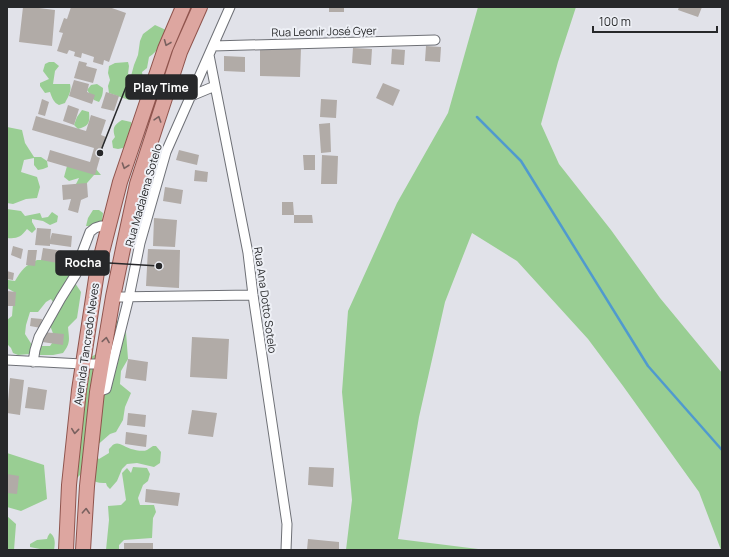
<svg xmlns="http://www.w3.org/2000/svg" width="729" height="557" font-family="Manrope,sans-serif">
<rect width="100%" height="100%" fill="#e1e2e9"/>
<path fill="#99ce93" d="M478,7H576L558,62L541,124L559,164L611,230L660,298L722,373V550H721L699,492L623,386L588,339L517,261L472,233L445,302L419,417L398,539L486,550H346L352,500L342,392L348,311L397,203L448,113Z
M155,25L166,30C162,41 159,51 149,57L147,68L142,72L144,84L133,92L132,96L129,100L109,93L108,86L110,80L108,73L109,66L115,63L128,62L129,66L128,74L131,76L134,65L138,55L140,41L143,34Z
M49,62H54L59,66L55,71L53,84H70C72,91 68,97 65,103L59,105C54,103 52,98 50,92L45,93L40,86V83L49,79L43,71L45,64Z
M97,84L103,88C103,94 102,97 99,102L94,100L87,90L91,85Z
M82,110L89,112C90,123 89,126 78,129L74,125L77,117Z
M122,120L131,122L133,128C127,134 127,137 128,145L123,148L118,149L113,148L112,141L115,137C112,128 114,125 122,120Z
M7,127L22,130L25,143L34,157H41L47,161L48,167L43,169L38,170L34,165V158L24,160L21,172L37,177L40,187L37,198L26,199L13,204L7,203Z
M67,166L96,169L101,175H94L87,183L82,188L76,184L79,178L69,181L64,177Z
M7,209L21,211L25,216L40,213L42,218L48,217L52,212L58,216L57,222L50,225L43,221L32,219V222L36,229L32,233L27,229C21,237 17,239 7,238Z
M93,210H99L103,213L102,222L97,226H86L88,218Z
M37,260H49L63,264L69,270L73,280L81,292L77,318L68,327C69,339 71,343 63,353L53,355H37V346H50L55,339L51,328L45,318L54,312L55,305L51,299L46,302L38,312H30L26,325L25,334L32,345L30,354L18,355L13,353L11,348L7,344C9,336 7,328 7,320L12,316L14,292L7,288V282L8,280L15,281C22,269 25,266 37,260Z
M117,320L126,332L128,359L121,371L120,384L131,393L125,407L123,420L116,432L110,434L94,448V455L99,459L109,453C109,449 108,450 111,447C117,439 124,447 131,449C135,450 143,452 147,450C149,449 151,447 153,446H156L161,452L160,463L154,467L137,463L127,464L122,469L117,481L110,489L107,486L106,483C92,484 90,477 82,467L81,474L76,479L88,359L96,354L101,367L111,332Z
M7,453L44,465L47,499L21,511L7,507Z
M133,467L147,468L150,474L148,481L143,485L138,498L140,505H154L156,512L153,518L152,538L124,540L119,545V550H106L109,520L108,506L121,505L126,500L122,473L127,468L131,473Z
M7,516L16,524L14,550H7Z
M50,533C56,537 55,544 54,550H41L40,549L30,547V544L37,540L47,539L48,536Z"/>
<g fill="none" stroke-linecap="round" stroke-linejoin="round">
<path stroke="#509ace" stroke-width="2.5" d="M477,117L521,161L648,366L722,450"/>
</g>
<path fill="#b1aba7" d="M23,7H39V8L55,10L52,46L19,42Z
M71,7H109L126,13L109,62L104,60L103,65L93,62L94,57L82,53L81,58L74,56L75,52L69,50L67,54L57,51L63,33L59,32L64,18L67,19Z
M329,7H344V12H329Z
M679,7H702L698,17L678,10Z
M426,46L441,47L440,62L425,61Z
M260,47L301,48L300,77L260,76Z
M353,48L372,49L371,65L352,63Z
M392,49L405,50L404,65L391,64Z
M224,56L245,57V72L224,71Z
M79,61L87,63L86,66L97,69L93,83L74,78Z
M74,80L89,84L87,92L95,95L92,104L69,96Z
M383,83L400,90L393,106L376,98Z
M106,92L119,96L114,111L101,108Z
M42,99L49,102L45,116L38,114Z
M321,99L337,100L336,118L320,117Z
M68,105L79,109L74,125L63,121Z
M91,115L106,120L101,135L106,137L95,175L47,161L50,150L90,162L94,148L32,130L36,116L86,131Z
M330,123L331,152L321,153L319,124Z
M179,150L199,155L197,165L176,160Z
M303,155H315V170H304Z
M322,155L338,156L337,184H321Z
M195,170L208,172L207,182L194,181Z
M87,183L88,197L81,200L78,213L68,210L71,199L63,200L62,185Z
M165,187L183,190L181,204L163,201Z
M282,202H293L294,215H312L313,223H294V215H282Z
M154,218L177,220L175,247L153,246Z
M37,228L51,229L50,240L52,233L72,236L71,247L50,244V246L35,245Z
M13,246L23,249L21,259L11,255Z
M43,248L70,252L68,265L41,260Z
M148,249L180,250L179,288L146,286Z
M28,250H37L35,266L26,265Z
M7,271L14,273L13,280L7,279Z
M7,291L16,292L15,306H7Z
M31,318L42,319L41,328L30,326Z
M43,332L64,334L63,345L42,342Z
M192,337L229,339L227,379L190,377Z
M128,359L148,362L146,381L125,378Z
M10,378L24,380L20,415L7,413Z
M28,387L47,390L44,410L25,408Z
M192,410L217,413L213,437L188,434Z
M128,413L146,415L145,427L127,425Z
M126,432L147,435L146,447L125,444Z
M309,467L334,468L333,487L308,485Z
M7,474L19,476L17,494L7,493Z
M146,489L180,493L178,506L145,502Z
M308,539L339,542V550H307Z
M124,543H153V550H124Z"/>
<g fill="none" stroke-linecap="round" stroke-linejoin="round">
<g stroke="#6e7076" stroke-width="11">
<path id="minor" d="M213,46L435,40
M209,55L248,253L253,295L287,524L286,550
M191,96L215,86
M113,297L253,295
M7,360L82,364H102
M33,362L35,350L39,337L61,298L76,274L82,253L90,232L95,228L101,226L109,227
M97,392L106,389L129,297L140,243L166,152L230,7"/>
</g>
<g stroke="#8f544d" stroke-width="16">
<path id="primary" d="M66,550L69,485L79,390L97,272L120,182L165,49L183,7
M83,550L87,486L97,392L113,297L124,244L137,184L180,52L200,7"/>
</g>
<use href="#minor" stroke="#fff" stroke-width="9"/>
<use href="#primary" stroke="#dda6a0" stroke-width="14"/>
</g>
<defs><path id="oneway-chevron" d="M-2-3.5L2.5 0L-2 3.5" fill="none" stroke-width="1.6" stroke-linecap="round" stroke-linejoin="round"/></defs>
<g stroke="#79615f">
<use href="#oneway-chevron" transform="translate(167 43) rotate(112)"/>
<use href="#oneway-chevron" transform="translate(158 119) rotate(-72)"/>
<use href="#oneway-chevron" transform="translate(125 166) rotate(109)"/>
<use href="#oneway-chevron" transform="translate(106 340) rotate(-81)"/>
<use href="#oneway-chevron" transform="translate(75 431) rotate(96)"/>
<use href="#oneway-chevron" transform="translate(86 511) rotate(-87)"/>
</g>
<g text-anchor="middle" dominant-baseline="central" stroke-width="4" stroke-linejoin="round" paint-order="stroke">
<g font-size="11" fill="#27282a" stroke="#eef0f6">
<text transform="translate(324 31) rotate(-1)">Rua Leonir José Gyer</text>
<text transform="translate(143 195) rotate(-74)">Rua Madalena Sotelo</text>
<text transform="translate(266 300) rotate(82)">Rua Ana Dotto Sotelo</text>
<text transform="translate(86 344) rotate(-82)">Avenida Tancredo Neves</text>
</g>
</g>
<path fill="none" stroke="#27282a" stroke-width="1.5" d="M100 153L126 87M159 266L109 263"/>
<g fill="#27282a" stroke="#eef0f6" stroke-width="1.5">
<circle cx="100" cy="153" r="4"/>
<circle cx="159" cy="266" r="4"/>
</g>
<g fill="#27282a" stroke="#27282a" stroke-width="1.5">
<rect x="126" y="75" width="71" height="24" rx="4"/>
<rect x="56" y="251" width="53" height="24" rx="4"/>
</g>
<g font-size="12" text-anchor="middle" font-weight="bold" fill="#fff">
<text x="161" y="92">Play Time</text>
<text x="83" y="267">Rocha</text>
</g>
<rect width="729" height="557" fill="none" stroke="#27282a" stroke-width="16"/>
<path d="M593 26v6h124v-6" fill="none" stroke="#27282a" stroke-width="2"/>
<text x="599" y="26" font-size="12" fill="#27282a" stroke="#eef0f6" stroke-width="3" paint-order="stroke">100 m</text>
</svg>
